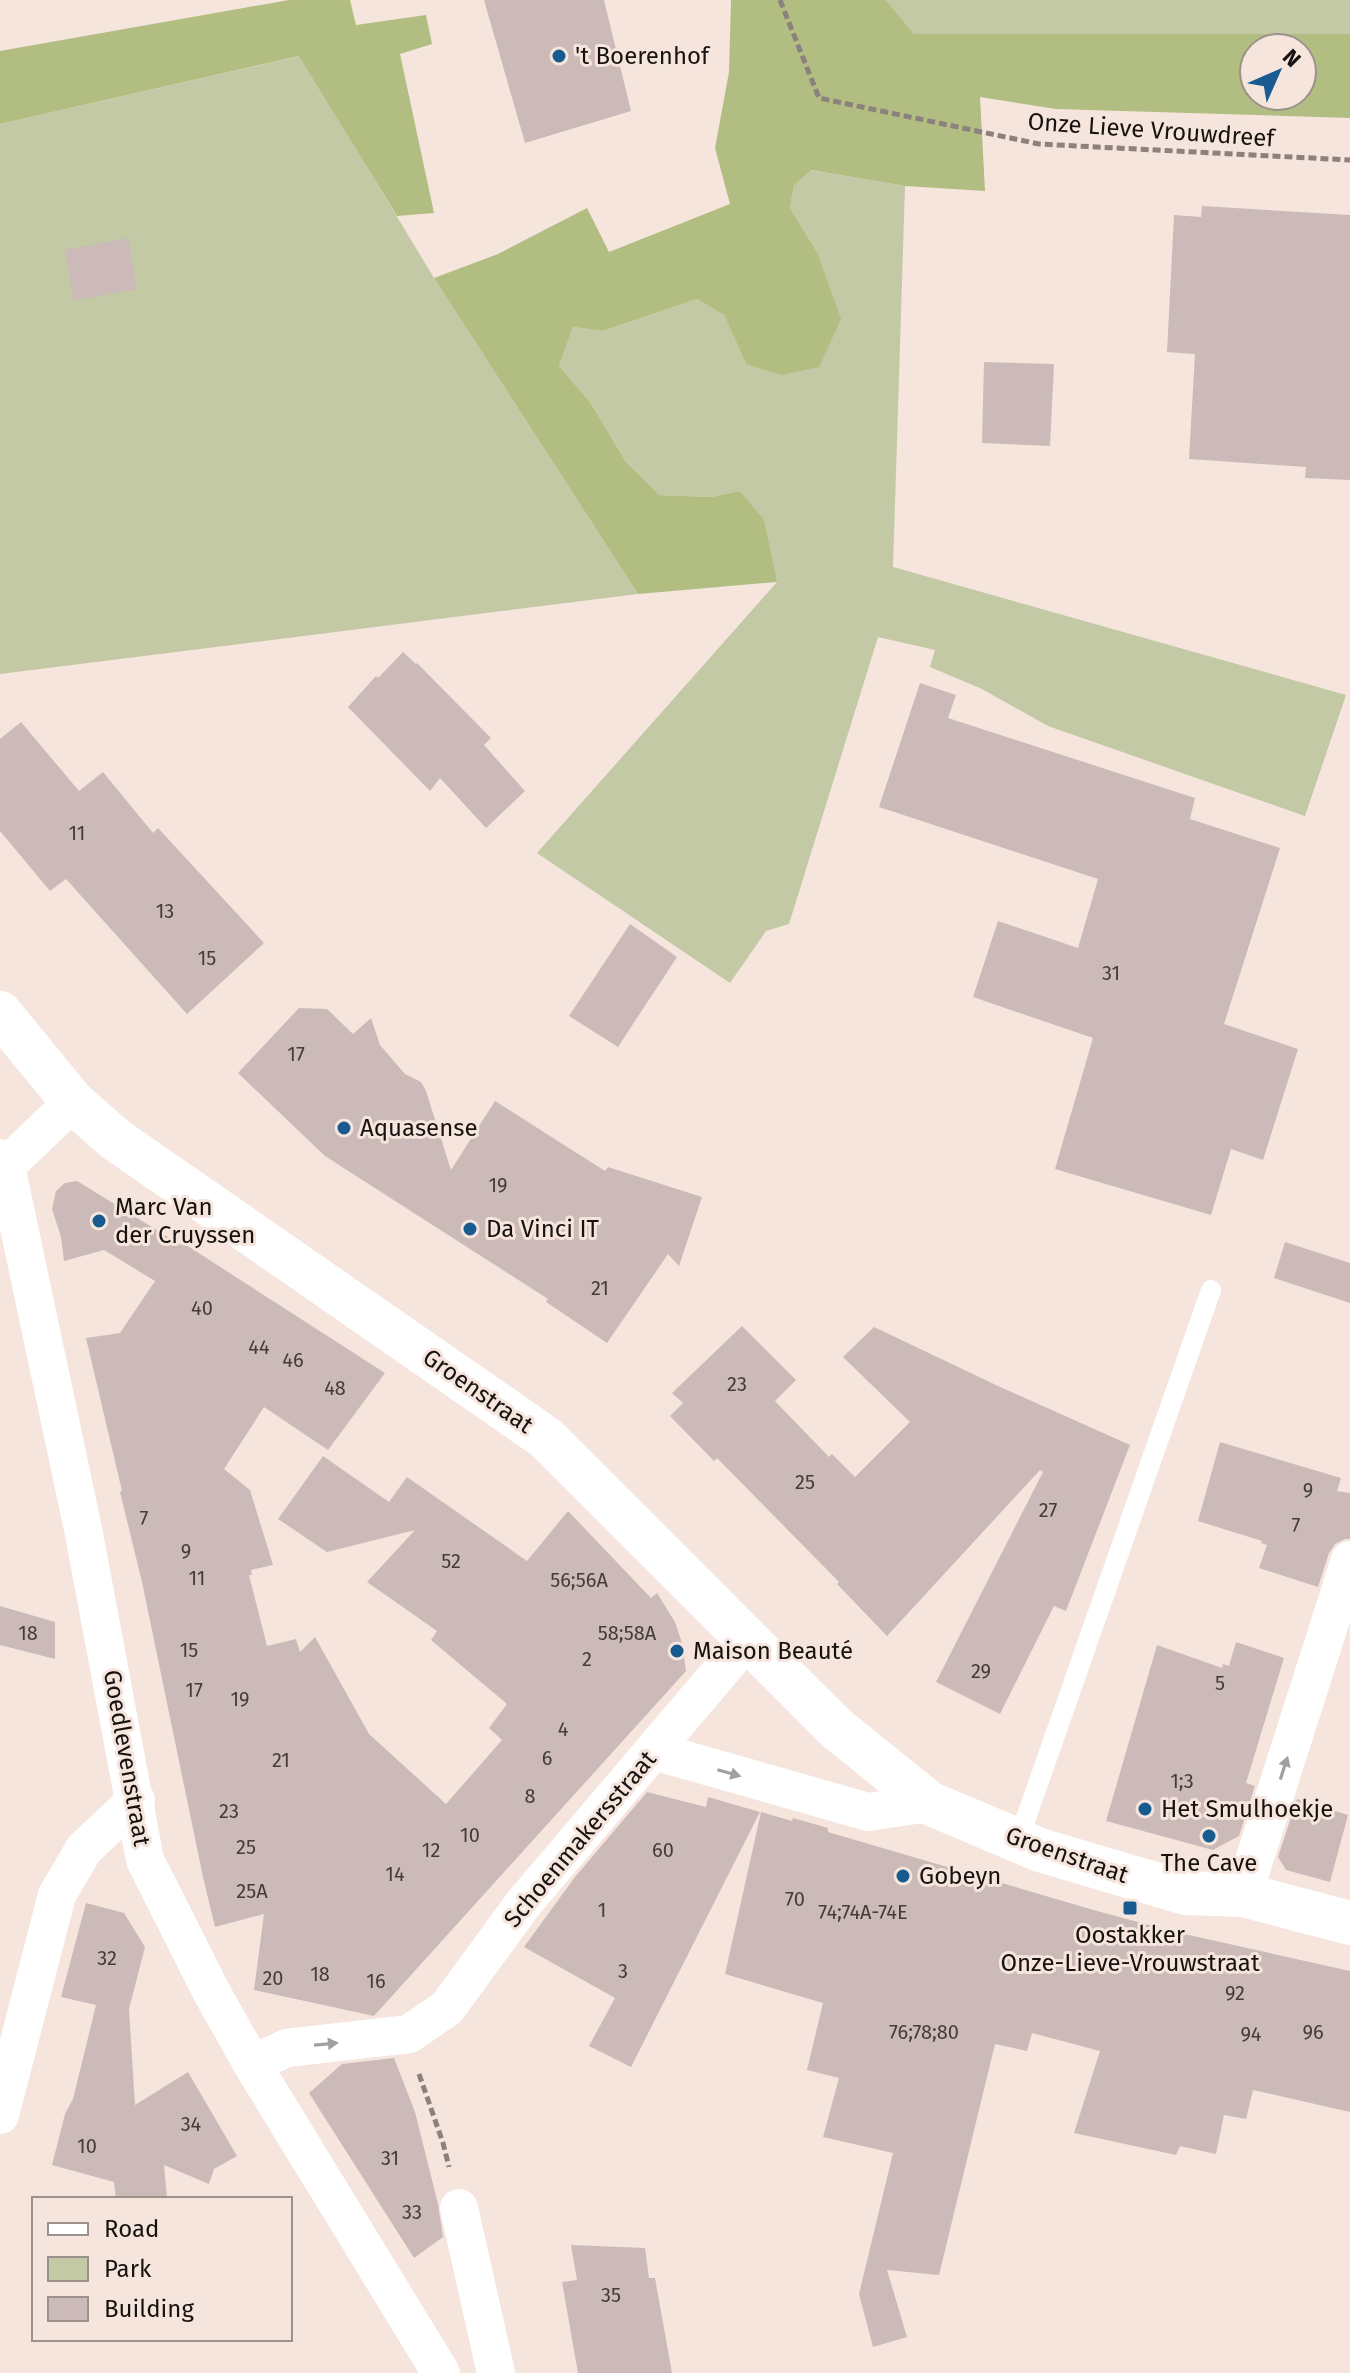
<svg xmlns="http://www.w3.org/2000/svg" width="1350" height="2373" font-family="'Fira Sans',sans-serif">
<rect width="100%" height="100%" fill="#f5e5dd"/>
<path fill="#c2c9a4" d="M886,0H1350V34H914Z
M300,56L434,278L638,594L0,674V124Z
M810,170L905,186L893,567L1346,695L1305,816L1048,726L982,689L930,667L935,650L878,637L789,924L766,931L730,983L537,853L777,582L741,491L712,497L658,495L626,462L590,402L559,366L573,327L603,331L697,299L724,315L746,364L817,252L790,208L794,185Z"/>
<path fill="#b2bd82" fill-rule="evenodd" d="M289,0H350L356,25L426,15L432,44L400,54L434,213L397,216L299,56L0,124V51Z
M731,0H886L914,34H1350V118L1056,109L980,97L985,191L905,186L811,170L794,185L790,208L817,252L841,319L819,367L781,375L746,364L724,315L697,299L603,331L573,327L559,366L590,402L626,462L659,495L712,497L740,491L764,520L777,582L638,594L434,278L498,254L587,208L609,252L730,204L715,148L729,72ZM1302,48V96H1254V48Z"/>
<path fill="#ccbab9" d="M484,0H604L631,111L525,143Z
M1202,206L1350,215V480L1305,478L1306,467L1189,459L1195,354L1167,352L1174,215L1201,217Z
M128,238L137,289L74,301L65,250Z
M984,362L1054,364L1050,446L982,443Z
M403,652L416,664L417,663L491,738L484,745L525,791L486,828L440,778L430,791L348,707L376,676L378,678Z
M920,683L956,695L948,718L1195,798L1190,819L1280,848L1224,1024L1298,1049L1263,1160L1231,1149L1211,1215L1055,1169L1093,1038L973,997L998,921L1078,948L1098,879L879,807Z
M21,722L79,791L103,772L153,833L158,828L264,943L187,1014L66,879L50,891L0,831V739Z
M630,924L677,957L618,1047L569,1016Z
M299,1008L327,1009L353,1034L371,1018L380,1045L405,1074L421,1082L426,1091L451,1170L495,1101L605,1171L608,1167L702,1197L679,1266L668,1254L607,1343L546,1302L548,1299L325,1156L238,1073Z
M77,1181L181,1245L183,1243L385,1373L328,1450L264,1407L224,1469L250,1490L273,1565L251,1570L252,1575H249L267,1646L296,1639L300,1652L315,1637L369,1734L446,1804L502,1740L489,1728L507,1704L431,1640L437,1631L367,1582L415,1530L327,1552L278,1519L323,1456L389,1502L407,1477L527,1561L568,1511L651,1598L657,1593L675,1622L682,1643L686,1671L374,2016L254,1990L264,1914L215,1927L203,1877L142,1582L120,1492L122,1491L86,1338L120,1333L155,1281L104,1250L64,1261L61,1237L52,1209L56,1191L65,1183Z
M1285,1242L1350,1263V1303L1274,1278Z
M742,1326L796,1380L775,1401L829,1457L832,1454L855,1477L910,1422L843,1357L874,1327L998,1386L1130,1445L1066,1611L1054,1606L1000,1714L936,1682L1043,1472L1040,1470L887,1636L837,1584L839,1582L717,1458L714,1461L670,1416L683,1403L672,1393Z
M1220,1442L1341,1478L1337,1491L1350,1493V1539H1345L1335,1544L1329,1553L1318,1587L1259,1568L1267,1545L1261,1543L1262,1541L1198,1521Z
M0,1606L55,1622V1659L0,1645Z
M1236,1642L1284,1658L1246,1783L1255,1786L1239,1836L1213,1850L1106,1821L1157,1645L1222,1668L1223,1664L1229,1666Z
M647,1792L706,1807L708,1797L760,1812L631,2067L589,2046L615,1998L524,1947L575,1877Z
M1297,1799L1348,1815L1330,1882L1286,1870L1278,1857Z
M761,1812L792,1821L793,1818L828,1828V1832L1097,1911L1175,1932L1350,1971V2112L1253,2090L1246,2119L1224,2115L1216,2154L1180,2146L1176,2155L1074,2133L1100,2051L1032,2033L1027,2051L995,2044L939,2275L887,2270L907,2337L873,2347L859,2294L893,2153L823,2137L839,2078L807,2070L823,2003L725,1974Z
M86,1903L124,1913L145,1947L129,2009L135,2105L188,2072L237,2156L214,2169L209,2184L164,2165L167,2199H116L114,2182L52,2165L65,2114L73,2099L96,2005L61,1997Z
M394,2058L415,2112L438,2204L443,2237L414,2258L309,2093L342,2064Z
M571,2245L645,2248L649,2278H655L672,2373H578L562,2282L577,2280Z"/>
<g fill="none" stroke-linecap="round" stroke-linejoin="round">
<path stroke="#8c817c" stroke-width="5" stroke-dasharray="8 4" stroke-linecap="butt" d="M780,0L819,98L1039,144L1350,160
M419,2074L443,2143L449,2167"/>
<path stroke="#fff" stroke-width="20" d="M1018,1841L1211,1290"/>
<path stroke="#fff" stroke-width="38" d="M0,1158L6,1166L84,1534L145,1860L212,1993L252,2064L441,2373
M6,1166L73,1102
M654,1751L868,1812L929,1803
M1243,1895L1350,1560
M252,2064L287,2048L409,2034L447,2008L523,1904L748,1639
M0,2115L57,1895L84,1849L136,1800
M459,2208L496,2373"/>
<path stroke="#fff" stroke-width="44" d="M0,1013L73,1102L115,1139L546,1438L836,1728L929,1803L1040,1850L1185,1893L1243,1895L1350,1923"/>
</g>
<defs><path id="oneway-solid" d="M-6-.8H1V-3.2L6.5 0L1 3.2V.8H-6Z" transform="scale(2)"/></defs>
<g fill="#a2a09f">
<use href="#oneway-solid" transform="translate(1284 1768) rotate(-72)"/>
<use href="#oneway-solid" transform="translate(729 1773) rotate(16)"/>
<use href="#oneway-solid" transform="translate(326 2044) rotate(-5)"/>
</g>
<g fill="#185b90" stroke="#f5e5dd" stroke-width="3">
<circle cx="559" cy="56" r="8"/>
<circle cx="344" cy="1128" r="8"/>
<circle cx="99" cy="1221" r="8"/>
<circle cx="470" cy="1229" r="8"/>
<circle cx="677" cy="1651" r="8"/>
<circle cx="1145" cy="1809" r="8"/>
<circle cx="1209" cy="1836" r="8"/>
<circle cx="903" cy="1876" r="8"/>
<rect x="1122" y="1900" width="16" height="16" rx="4"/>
</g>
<g text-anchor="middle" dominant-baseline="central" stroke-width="6" stroke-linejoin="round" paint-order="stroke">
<g font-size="20" fill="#443c3a">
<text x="77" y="833">11</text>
<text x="165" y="911">13</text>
<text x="207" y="958">15</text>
<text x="1111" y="973">31</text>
<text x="296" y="1054">17</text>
<text x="498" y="1185">19</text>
<text x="600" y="1288">21</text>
<text x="202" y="1308">40</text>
<text x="259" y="1347">44</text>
<text x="293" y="1360">46</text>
<text x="737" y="1384">23</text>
<text x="335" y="1388">48</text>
<text x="805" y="1482">25</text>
<text x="1308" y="1490">9</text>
<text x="1048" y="1510">27</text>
<text x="144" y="1518">7</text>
<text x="1296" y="1525">7</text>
<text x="186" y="1551">9</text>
<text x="451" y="1561">52</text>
<text x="197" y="1578">11</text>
<text x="579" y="1580">56;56A</text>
<text x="28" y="1633">18</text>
<text x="627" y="1633">58;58A</text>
<text x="189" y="1650">15</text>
<text x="587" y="1659">2</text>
<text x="981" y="1671">29</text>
<text x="1220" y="1683">5</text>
<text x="194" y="1690">17</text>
<text x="240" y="1699">19</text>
<text x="563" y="1729">4</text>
<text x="547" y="1758">6</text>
<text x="281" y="1760">21</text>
<text x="1182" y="1781">1;3</text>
<text x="530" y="1796">8</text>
<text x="229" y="1811">23</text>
<text x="470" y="1835">10</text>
<text x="246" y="1847">25</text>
<text x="431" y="1850">12</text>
<text x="663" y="1850">60</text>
<text x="395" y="1874">14</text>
<text x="252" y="1891">25A</text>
<text x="795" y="1899">70</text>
<text x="602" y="1910">1</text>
<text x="863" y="1912">74;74A-74E</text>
<text x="107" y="1958">32</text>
<text x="623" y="1971">3</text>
<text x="320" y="1974">18</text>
<text x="273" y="1978">20</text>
<text x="376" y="1981">16</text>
<text x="1235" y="1993">92</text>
<text x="924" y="2032">76;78;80</text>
<text x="1313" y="2032">96</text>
<text x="1251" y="2034">94</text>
<text x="191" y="2124">34</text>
<text x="87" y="2146">10</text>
<text x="390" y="2158">31</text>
<text x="412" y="2212">33</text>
<text x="611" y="2295">35</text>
</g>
<g font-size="24" fill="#17120f" stroke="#f5e5dd" text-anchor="start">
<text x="575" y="56">'t Boerenhof</text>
<text x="360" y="1128">Aquasense</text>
<text x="115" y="1207">Marc Van<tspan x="115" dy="28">der Cruyssen</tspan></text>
<text x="486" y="1229">Da Vinci IT</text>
<text x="693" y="1651">Maison Beauté</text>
<text x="1161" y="1809">Het Smulhoekje</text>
<text x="1209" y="1863" text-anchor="middle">The Cave</text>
<text x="919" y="1876">Gobeyn</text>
<text x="1130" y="1935" text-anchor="middle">Oostakker<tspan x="1130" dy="28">Onze-Lieve-Vrouwstraat</tspan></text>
</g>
<g font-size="24" fill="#17120f" stroke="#f5e5dd">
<text transform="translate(1151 130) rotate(4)">Onze Lieve Vrouwdreef</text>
<text transform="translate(478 1391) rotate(35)">Groenstraat</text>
<text transform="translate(127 1758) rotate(80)">Goedlevenstraat</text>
<text transform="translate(580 1839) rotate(-50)">Schoenmakersstraat</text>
<text transform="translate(1067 1855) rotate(19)">Groenstraat</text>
</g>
</g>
<rect x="32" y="2197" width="260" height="144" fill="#f5e5dd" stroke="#9c918b" stroke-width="2"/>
<rect x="48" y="2223" width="40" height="12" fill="#ffffff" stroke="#9c918b" stroke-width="2"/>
<text x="104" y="2237" font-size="24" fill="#17120f">Road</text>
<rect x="48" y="2257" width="40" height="24" fill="#c2c9a4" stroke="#9c918b" stroke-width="2"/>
<text x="104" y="2277" font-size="24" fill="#17120f">Park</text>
<rect x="48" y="2297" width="40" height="24" fill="#ccbab9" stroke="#9c918b" stroke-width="2"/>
<text x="104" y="2317" font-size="24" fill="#17120f">Building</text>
<g transform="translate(1278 72) rotate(45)"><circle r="38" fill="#f5e5dd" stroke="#9c918b" stroke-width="2"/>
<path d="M0-6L14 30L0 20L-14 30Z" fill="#185b90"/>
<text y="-12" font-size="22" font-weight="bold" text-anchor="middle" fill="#17120f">N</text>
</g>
</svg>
